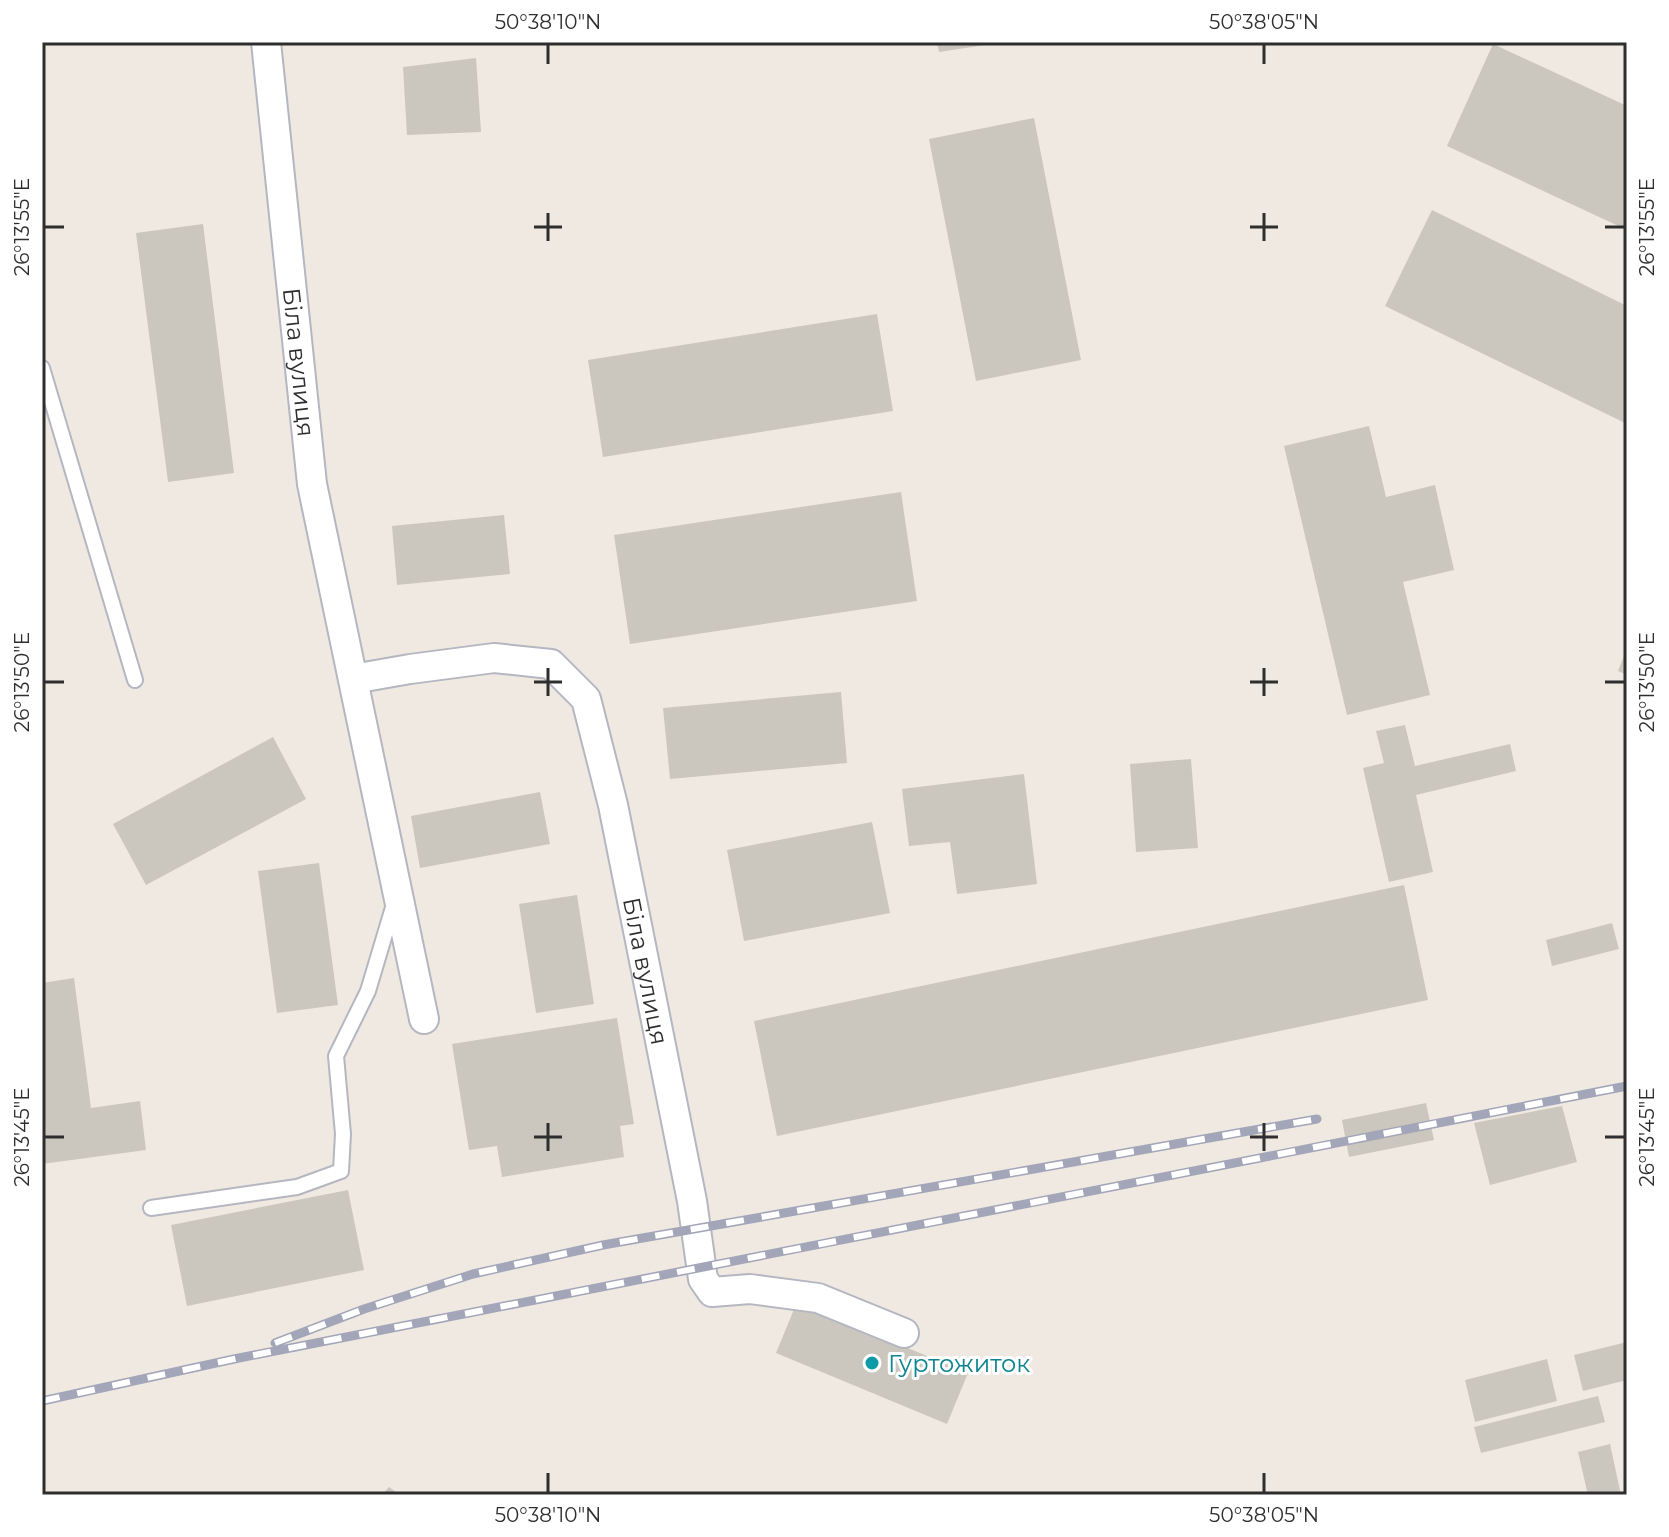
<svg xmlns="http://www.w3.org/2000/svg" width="1669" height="1537" font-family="Montserrat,sans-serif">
<rect width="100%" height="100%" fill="#efe9e1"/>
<path fill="#cbc7bf" d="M937,42H992V44L939,52Z
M1493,44L1627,106V230L1447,146Z
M476,58L481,132L407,135L403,67Z
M1034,118L1081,360L976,381L929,139Z
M1432,210L1627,306V424L1385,306Z
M203,224L234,473L168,482L136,233Z
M877,314L893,411L603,457L588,360Z
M1369,426L1386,497L1435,485L1454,570L1403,582L1430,695L1347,715L1284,446Z
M901,492L917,601L630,644L614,535Z
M504,515L510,574L397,585L392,526Z
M1627,648V675L1618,671Z
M841,692L847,763L670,779L663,708Z
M1405,725L1415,766L1510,744L1516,771L1416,795L1433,872L1389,882L1363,768L1384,763L1376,731Z
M273,737L306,799L146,885L113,824Z
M1191,759L1198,848L1136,852L1130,764Z
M1024,774L1037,884L957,894L950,842L909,846L902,789Z
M540,792L550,844L420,868L411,816Z
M872,822L890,913L744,941L727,850Z
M319,863L338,1005L277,1013L258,871Z
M1404,885L1428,1000L777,1136L754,1021Z
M577,895L594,1004L536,1013L519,904Z
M1612,923L1619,949L1552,966L1546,940Z
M74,978L91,1108L140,1101L146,1150L42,1164V983Z
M617,1018L634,1124L620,1126L624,1157L502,1177L497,1146L469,1150L452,1044Z
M1426,1103L1434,1140L1349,1157L1342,1120Z
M1562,1106L1577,1162L1490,1185L1474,1123Z
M348,1190L364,1270L187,1306L171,1225Z
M797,1302L968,1373L947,1424L776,1353Z
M1627,1342V1380L1583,1391L1574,1355Z
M1547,1359L1557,1401L1475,1422L1465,1380Z
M1598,1396L1605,1422L1481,1453L1474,1427Z
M1610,1444L1621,1495H1588L1578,1452Z
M389,1487L400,1495H382Z"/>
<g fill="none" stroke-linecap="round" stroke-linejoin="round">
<g stroke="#b4b7c1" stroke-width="18">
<path id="service" d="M42,368L135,680
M151,1208L297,1187L341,1171L343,1134L336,1056L368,991L394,904"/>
</g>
<g stroke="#b4b7c1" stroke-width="32">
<g id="minor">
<path id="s1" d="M266,42L312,484L424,1019"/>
<path id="s2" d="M353,679L410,669L494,658L551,664L586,699L613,805L692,1201L703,1279L712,1292L750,1289L818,1298L904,1333"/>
</g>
</g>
<use href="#service" stroke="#fff" stroke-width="14"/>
<use href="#minor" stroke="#fff" stroke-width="28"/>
<g stroke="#a3a6b8" stroke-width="9">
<path id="rail" d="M275,1343L364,1309L473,1274L603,1245L1317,1119
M42,1401L234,1359L1627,1086"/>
</g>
<use href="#rail" stroke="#fff" stroke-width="6" stroke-dasharray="18" stroke-linecap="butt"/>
</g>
<path fill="none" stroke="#2e2e2e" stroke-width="3" d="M548,44V64M1264,44V64M548,213V241M1264,213V241M44,227H64M534,227H562M1250,227H1278M1605,227H1625M548,668V696M1264,668V696M44,682H64M534,682H562M1250,682H1278M1605,682H1625M548,1123V1151M1264,1123V1151M44,1137H64M534,1137H562M1250,1137H1278M1605,1137H1625M548,1473V1493M1264,1473V1493"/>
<circle fill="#0f9aa8" stroke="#fff" stroke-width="3" cx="872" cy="1363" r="8"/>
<g text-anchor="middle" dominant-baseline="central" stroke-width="6" stroke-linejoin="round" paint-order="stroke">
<g font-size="24" fill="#2e2e2e" stroke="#fff">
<text stroke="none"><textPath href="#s1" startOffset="322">Біла вулиця</textPath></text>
<text stroke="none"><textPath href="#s2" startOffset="528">Біла вулиця</textPath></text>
</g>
<g font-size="24" fill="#0d838f" stroke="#fff" text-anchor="start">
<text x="888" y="1363">Гуртожиток</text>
</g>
</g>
<rect width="1669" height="1537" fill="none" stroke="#ffffff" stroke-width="88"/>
<rect x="44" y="44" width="1581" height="1449" fill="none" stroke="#2e2e2e" stroke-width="3"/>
<g font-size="20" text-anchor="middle" fill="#2e2e2e">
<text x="548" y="29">50°38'10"N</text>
<text x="1264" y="29">50°38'05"N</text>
<text transform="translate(1647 227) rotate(-90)" y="7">26°13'55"E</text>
<text transform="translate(22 227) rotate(-90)" y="7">26°13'55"E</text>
<text transform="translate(1647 682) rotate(-90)" y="7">26°13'50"E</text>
<text transform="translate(22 682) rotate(-90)" y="7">26°13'50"E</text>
<text transform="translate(1647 1137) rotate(-90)" y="7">26°13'45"E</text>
<text transform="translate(22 1137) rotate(-90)" y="7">26°13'45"E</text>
<text x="548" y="1522">50°38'10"N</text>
<text x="1264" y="1522">50°38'05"N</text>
</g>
</svg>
